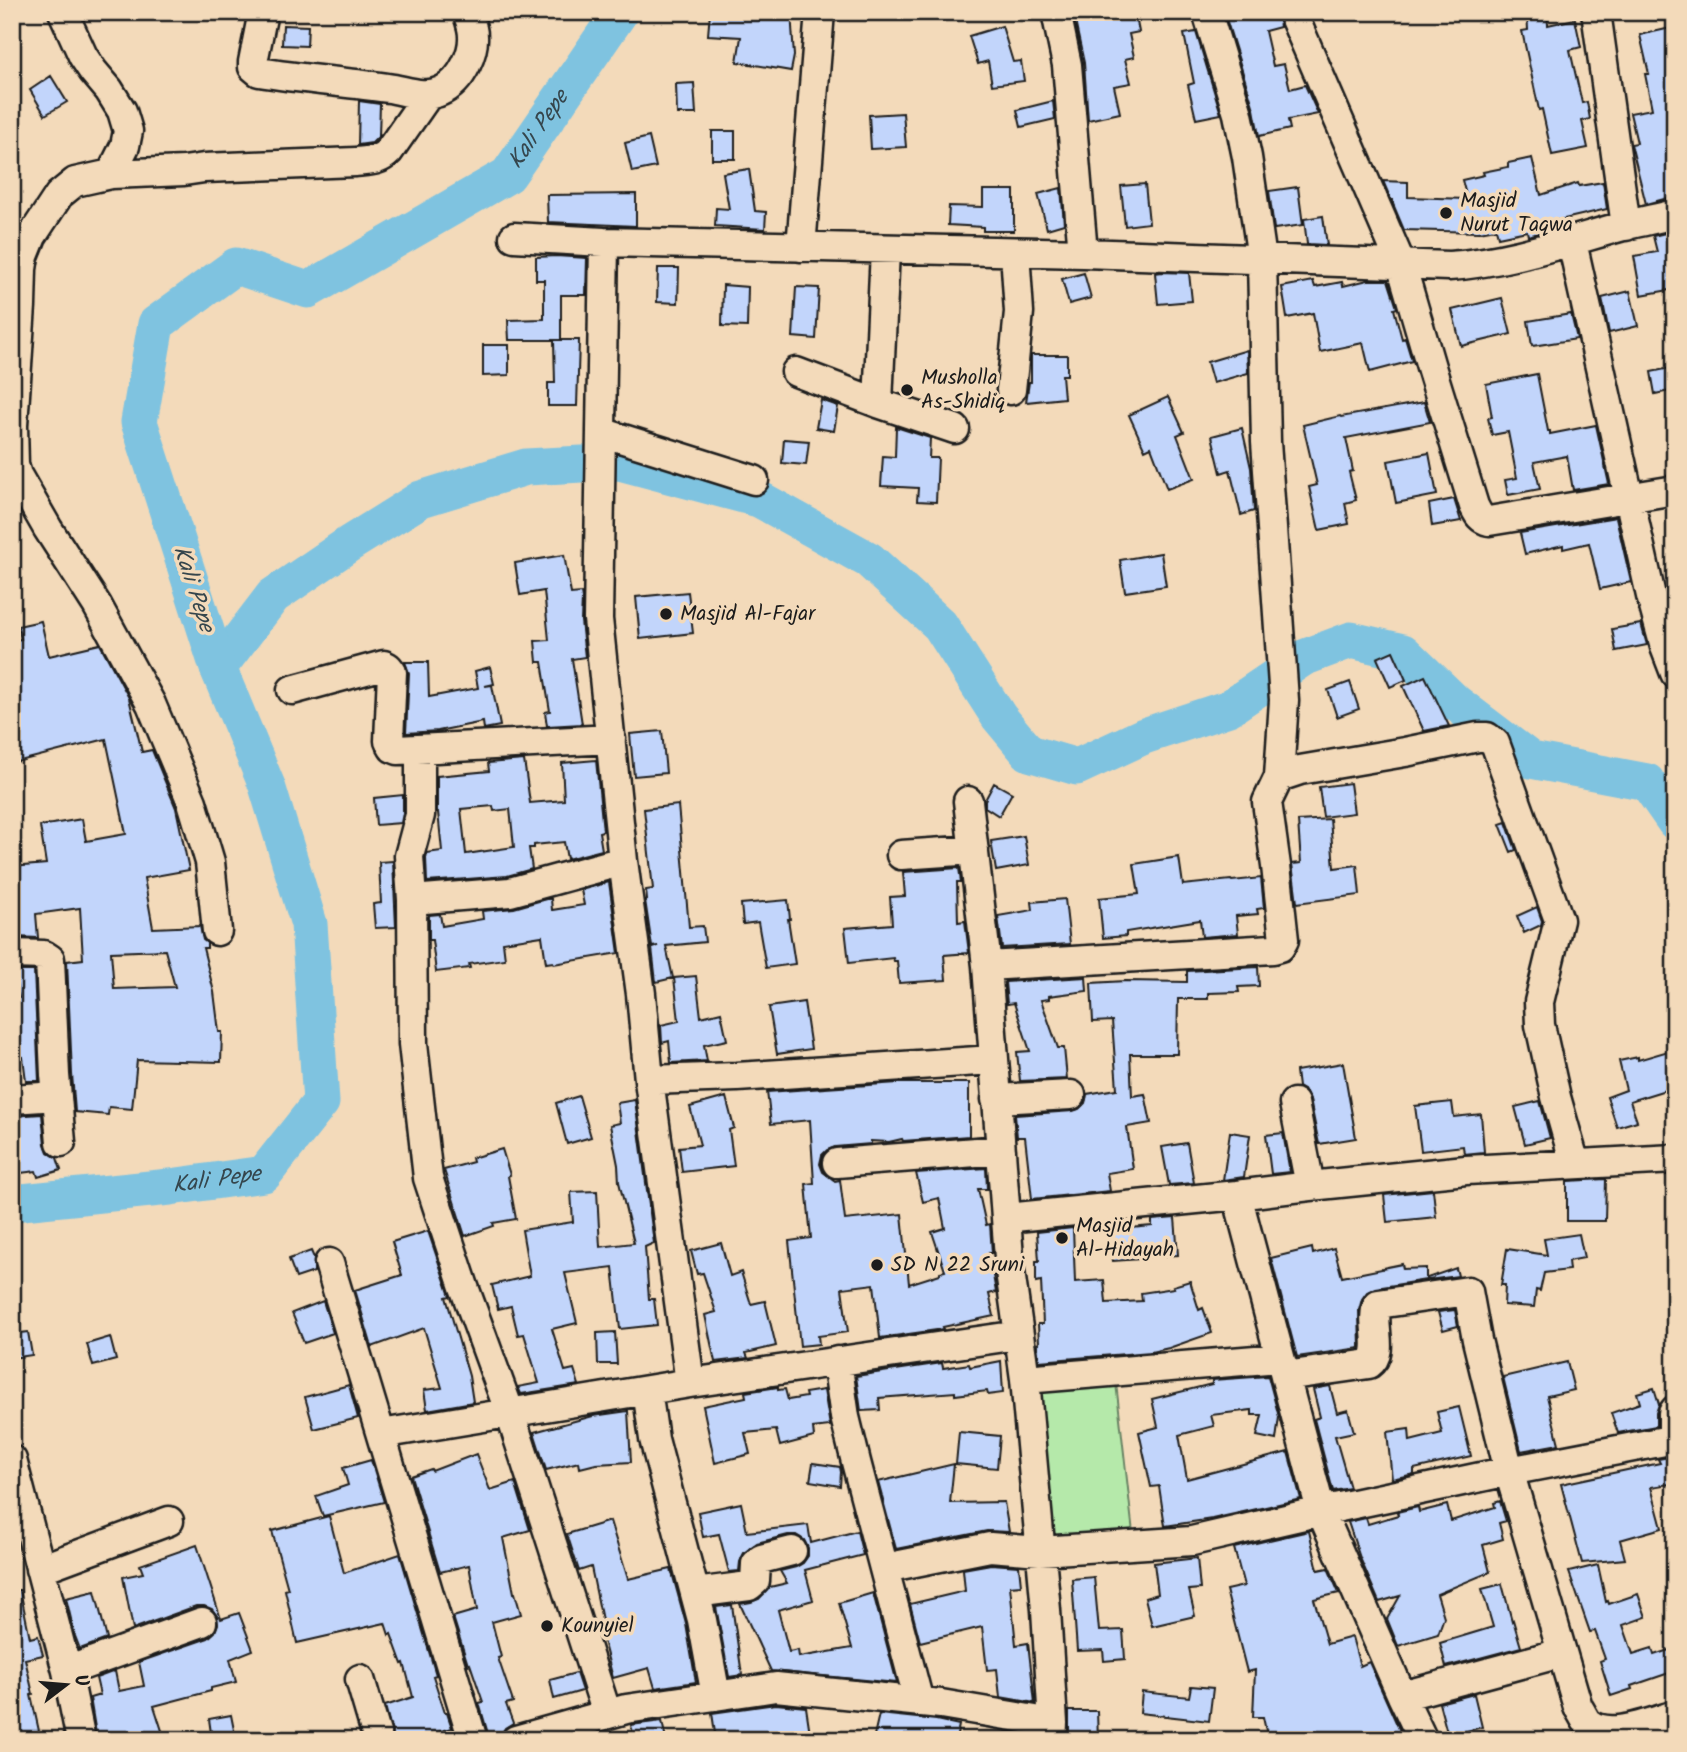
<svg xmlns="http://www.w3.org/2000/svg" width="1687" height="1752" font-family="Kalam,sans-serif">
<rect width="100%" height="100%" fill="#f3daba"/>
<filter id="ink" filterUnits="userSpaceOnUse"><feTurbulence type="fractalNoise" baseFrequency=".0143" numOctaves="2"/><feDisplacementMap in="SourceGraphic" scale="14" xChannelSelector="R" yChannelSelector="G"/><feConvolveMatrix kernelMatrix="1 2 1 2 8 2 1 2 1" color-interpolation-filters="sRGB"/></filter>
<g filter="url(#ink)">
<path fill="#b5e9aa" stroke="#688263" stroke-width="2" d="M1116,1383L1133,1533L1052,1540L1036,1388Z"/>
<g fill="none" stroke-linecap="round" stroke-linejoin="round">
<g stroke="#7fc3e0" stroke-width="37">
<path d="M218,668L273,596L349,544L421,499L526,467L620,462L759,499L869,560L940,625L999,717L1029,753L1077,767L1144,736L1229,708L1303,658L1351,640L1403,652L1456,703L1531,760L1647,782L1675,822"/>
<path id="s1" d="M12,1203L170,1187L264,1174L321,1102L309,924L267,786L218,668L139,422L156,324L236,266L308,290L508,175L620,12"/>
</g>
</g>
<path fill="#c2d5fb" stroke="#1c1c1c" stroke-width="2" fill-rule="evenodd" d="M710,12H791L794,56L791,71L737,62L741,37L708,35Z
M1073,12H1110L1111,17L1135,12L1139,32L1129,34L1134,57L1125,59L1131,83L1114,86L1120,113L1088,120L1084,63Z
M1224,12H1245L1246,17L1266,12H1278L1280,27L1265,31L1273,66L1284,64L1290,89L1305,85L1318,114L1288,120L1290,129L1259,136L1254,109Z
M1527,12H1547L1548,25L1575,19L1581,47L1570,50L1582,103L1587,102L1590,119L1582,121L1588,148L1552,155L1542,109L1539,110L1522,31L1528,30Z
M283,25L308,26L307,46L282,45Z
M1002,26L1013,62L1021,61L1024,81L992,85L988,61L978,64L969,36Z
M1675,27V196L1646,204L1631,144L1637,143L1630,113L1652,109L1645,74H1649L1640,35Z
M1196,32L1221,114L1196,119L1188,85L1194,83L1184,34Z
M51,76L67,102L45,115L30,90Z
M694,83L696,114H677L676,84Z
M359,101L380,104L379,136L372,143L358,145Z
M1053,101L1055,119L1021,127L1017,110Z
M903,113L906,147L871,149L869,115Z
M712,131H735V159H712Z
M649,137L656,167L632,172L625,143Z
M1532,158L1541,195L1578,183L1579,186L1603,182L1607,209L1547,223L1549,230L1528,236L1527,231L1498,237L1496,229L1479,232L1404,230L1393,204V200H1391L1383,181L1408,182V197L1467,199L1462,180L1484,175L1483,172L1508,167V163Z
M749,169L755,211L766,212L765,229L715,226L716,208L729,209L723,173Z
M1145,184L1149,223L1125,226L1121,186Z
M1298,187L1303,225L1274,229L1269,191Z
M1061,188L1064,224L1047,229L1038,194Z
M983,190H1014V231H983V227L948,225L949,206L983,207Z
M636,194V226L548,222L547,195Z
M1323,216L1327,245L1307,244L1304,219Z
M1674,231L1675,289L1641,295L1634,256L1657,252L1653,236Z
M556,256L587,258L586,295H561V340H509L508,320L544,319V280H536V257Z
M658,268H679L678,303L657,302Z
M1162,272L1189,273L1192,301L1158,304L1155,273Z
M1084,273L1091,298L1069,304L1062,279Z
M1368,280H1388L1397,308L1394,309L1402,339L1405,338L1412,361L1370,372L1363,343L1320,352L1313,313L1287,318L1282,287L1313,281L1315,287L1342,282L1343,286Z
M723,285L748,287L747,327L722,326Z
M796,287L819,288L816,339L793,337Z
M1630,291L1638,326L1609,333L1602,298Z
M1502,298L1511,334L1461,346L1452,310Z
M1571,314L1577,339L1532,346L1528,321Z
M554,340H579L577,406H548V383H555Z
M483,345H509V375L483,376Z
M1247,350L1248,373L1213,383L1207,362Z
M1031,355H1067V375H1062L1064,398L1026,402L1029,382H1031Z
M1675,367V390L1655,394L1651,372Z
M1537,374L1548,431H1550V434L1596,425L1609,484L1573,490L1567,456L1534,462L1540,489L1508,495L1505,480L1517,478L1508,432L1492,435L1488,418L1492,417L1486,384Z
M1168,397L1184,432L1177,435L1194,479L1167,489L1151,447L1145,450L1129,415Z
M821,400L838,406L834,431L816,428Z
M1424,402L1430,422L1346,438L1353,471L1349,472L1356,500L1345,503L1349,524L1319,530L1309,487L1317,485L1303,425L1340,416L1341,417Z
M896,427L930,438L929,458H938L936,502L917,501L918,488L881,486L883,456L895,457Z
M1242,428L1251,468L1254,511L1241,515L1230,470L1221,473L1212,436Z
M784,439L809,441L806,465L782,463Z
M1429,453L1437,495L1396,503L1388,461Z
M1454,499L1461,521L1432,526L1429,504Z
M1616,517L1631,582L1600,589L1589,543L1563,549V545L1525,554L1520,533Z
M1161,553L1166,586L1125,592L1120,560Z
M564,555L571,594L581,593L582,599L581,621L585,657L572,659L582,724L547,726L545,712L550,711L542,662H537L535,641L549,640L544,591L520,595L515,563Z
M688,592L693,633L640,639L636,597Z
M41,621L49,656L100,644L129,698L142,752L152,750L176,808L189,870L144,878L153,928L200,926L203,940L207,943V948H203L214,992L219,1032H222L221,1062L137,1060L132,1109L109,1107L108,1115L75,1112L72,1074L67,961L83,959L80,908L36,914L38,938L16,937L14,919H12V867L46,864L40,826L82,819L86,841L126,834L106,739L12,763V641L21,639L18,626ZM165,950L175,987L114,989L111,952Z
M1641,624L1647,645L1616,651L1612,629Z
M1393,651L1406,680L1390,687L1377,658Z
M405,662H428L429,697L478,688L475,671L490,667L494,684L485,686L492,685L500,726L484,729L483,722L438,731L406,733L409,673Z
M1425,676L1449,726L1424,731L1403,686Z
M1350,682L1359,709L1337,717L1328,690Z
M662,731L666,773L634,776L630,734Z
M524,760L530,803L564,800L562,763L596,760L603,831L599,832L602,850L567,859L564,842L534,845V848H529L532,869L507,876L427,882L426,858L427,853L442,851L438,812H437V776L489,771L488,763ZM493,806L494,811L510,809L514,847L466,854L461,809Z
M994,783L1012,793L999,816L985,807V800Z
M1350,783L1354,813L1323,817L1319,787Z
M403,795V813L401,823L376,825L374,798Z
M678,805L689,927L703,926L705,942L666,946L673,978L656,982L652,948L658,946L652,947L645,900H647L646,890L653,889L644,809Z
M1330,819L1334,868L1357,865L1360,895L1297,903L1292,864L1301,863L1298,821Z
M1506,822L1516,850L1511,852L1500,824Z
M1024,836L1029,865L996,871L991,841Z
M1179,857L1183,885L1231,880L1232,881L1261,878L1264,908L1257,909L1258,914L1236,916L1238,934L1202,937L1200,920L1126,932V936L1103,938L1099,898L1139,894L1134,864Z
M393,861L396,927L375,928L373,904L381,903L379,862Z
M959,868L961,882H957L958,922L965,921L969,953L944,955L946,980L899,983L897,961H894L893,958L849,963L845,928L892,924L890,897L905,896L903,872Z
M609,882L619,953L554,964L553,962L546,963L542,936L503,942L505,959L469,964L470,968L436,972L432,940H429V915L440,914L442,926L483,919L482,911L514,908L546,899H551L552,910L584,905L581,890Z
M1065,899L1070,944L1002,948L998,916L1033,910L1032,902Z
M788,900L790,919H788L795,964L766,968L758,922L743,924L741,904Z
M1537,907L1542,921L1541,925L1524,933L1517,916Z
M1258,967L1259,986L1238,987L1239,992L1208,993V999H1178L1177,1054H1130L1132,1096L1145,1094L1151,1123L1127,1127L1133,1169L1107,1173L1110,1191L1032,1199L1025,1137H1017L1015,1115L1073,1111L1079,1109L1085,1103L1087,1094L1117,1089L1112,1021L1093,1022L1091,983L1126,981L1187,982V971Z
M14,971H34L39,1081H26L23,1057L12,1060V999L19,998Z
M696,976L701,1017L721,1012L727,1040L704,1045L707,1061L671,1063L669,1041L662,1043L661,1025L679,1021L674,978Z
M1086,977L1087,991L1049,996V999L1041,1000L1058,1048H1064L1067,1079L1020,1081L1017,1052L1030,1051L1014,1003L1007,1004L1005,982Z
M804,1002L811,1049L777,1054L769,1007Z
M1675,1049V1087L1630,1101L1637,1121L1617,1127L1607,1097L1626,1090L1619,1061L1638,1057V1060Z
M1343,1063L1356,1138L1319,1144L1310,1100L1306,1092L1298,1087L1296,1071Z
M898,1083H969V1136L903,1141L902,1139L889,1142L871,1141V1144L835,1147L827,1150L822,1155L820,1164L823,1172L835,1181L840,1180L845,1220L902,1214L909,1284L940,1274V1272L945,1271L932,1232L945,1228L939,1198L923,1202L916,1173L986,1168L987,1189H978L986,1225L990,1224L992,1253H989L996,1292L989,1294L994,1316L943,1327L944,1329L880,1338L874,1284L842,1288L848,1332L818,1336L819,1344L800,1346L789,1241L811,1238L806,1184L814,1183L810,1120L771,1124L767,1092Z
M579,1096L591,1137L567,1144L556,1103Z
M726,1097L734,1128L729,1130L734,1166L682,1172L679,1147L700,1145L690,1107Z
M635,1100L654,1243L645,1247L649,1299H654L657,1325L620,1329L613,1267L565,1273L577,1323L552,1329L565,1371L574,1369L579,1385L521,1394L518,1387L539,1383L524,1334L518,1335L511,1306L498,1309L492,1285L530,1276L522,1230L573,1222L571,1192L597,1191L600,1247L634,1243L619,1182L618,1165L610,1125L620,1123L617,1103Z
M1540,1101L1550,1138L1525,1144L1515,1107Z
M1452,1102L1454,1117L1481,1114L1484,1152L1464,1154L1463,1146L1421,1151L1415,1106Z
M42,1114L45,1144L48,1152L57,1158L61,1170L38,1177L36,1171L12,1174V1116Z
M1230,1132L1250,1135L1244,1177L1223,1180Z
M1283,1133L1290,1172L1271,1174L1266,1135Z
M1187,1143L1194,1183L1169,1185L1162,1147Z
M502,1149L510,1175L508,1176L516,1219L493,1223L494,1226L465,1236L444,1170L473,1162L472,1158Z
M1606,1179L1605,1221H1567V1181Z
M1433,1190L1436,1217L1387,1222L1384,1195Z
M1175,1218L1178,1255L1140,1257V1259L1113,1261L1109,1230L1152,1226V1220Z
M1073,1228L1075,1282L1104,1280L1106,1303L1142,1301L1141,1293L1174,1288L1173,1286L1190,1281L1199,1310L1203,1308L1212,1333L1169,1348L1151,1352L1039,1361L1037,1344L1039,1343L1038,1324H1043L1041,1281L1036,1282V1261H1039L1037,1232Z
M428,1231L450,1296L446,1297L469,1376L473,1402L427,1410L424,1390L442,1388L424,1328L372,1347L355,1290L402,1275L392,1242Z
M1579,1234L1584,1258L1568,1261L1569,1270L1544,1273L1540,1291L1536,1290L1534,1307L1504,1305L1505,1285H1501L1507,1249L1547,1255L1544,1239Z
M721,1243L730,1276L741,1272L751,1304L765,1301L776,1346L746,1353L748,1358L715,1362L705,1315L716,1312L703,1273L697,1274L691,1251Z
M1312,1248L1313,1254L1334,1248L1342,1277L1382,1269V1268L1402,1264L1403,1269L1426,1268V1280L1376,1288L1367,1292L1362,1299L1359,1310L1360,1348L1297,1357L1271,1258Z
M311,1251L314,1258V1272L296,1278L289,1259Z
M1456,1268L1458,1276L1428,1280L1427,1278Z
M323,1301L333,1333L304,1343L292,1313Z
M1455,1310L1458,1326L1443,1330L1438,1312Z
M28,1332L32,1355L12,1358V1334Z
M615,1332L617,1364H598L597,1333Z
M110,1337L116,1360L93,1366L87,1344Z
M1001,1361L1003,1393L988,1395L987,1391L955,1395V1392L879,1398L880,1410L861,1411L856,1376L942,1363L943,1368L969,1364L970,1367Z
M1567,1362L1574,1390L1547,1396L1559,1444L1521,1451L1503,1377Z
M1268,1376L1279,1417L1276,1440L1257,1436L1262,1415H1252V1410L1211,1415L1214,1426L1179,1435L1187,1479L1288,1452L1301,1499L1212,1519L1165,1526L1159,1486L1151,1487L1139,1432L1158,1427L1152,1399L1212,1384V1380Z
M349,1385L358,1418L314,1429L305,1397Z
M1330,1386L1337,1413L1348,1410L1354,1432L1335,1436L1350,1488L1333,1491L1314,1419L1320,1417L1313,1389Z
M778,1387V1390L785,1389L788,1400L806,1397L805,1393L824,1390L830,1426L813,1428L814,1437L780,1446L776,1430L745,1433L750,1454L715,1463L703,1406L746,1397L745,1392Z
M1654,1388L1659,1404L1656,1413V1426L1618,1433L1611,1413L1640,1403L1637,1393Z
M1459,1407L1471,1456L1414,1469V1474L1392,1479L1387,1432L1409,1429L1410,1441L1442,1433L1437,1412Z
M628,1411L631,1462L596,1464L580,1468L579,1462L546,1470L534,1432L593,1416Z
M959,1432L1000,1436L997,1468L956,1464Z
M476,1454L490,1490L515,1482L530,1530L503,1538L514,1593H515L521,1614L492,1622L501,1657L498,1658L513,1702L506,1704L513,1723L505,1728L502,1733L489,1737L479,1703L483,1702L470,1664L468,1665L453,1617L477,1610L469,1565L440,1572L411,1476L431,1469L432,1471Z
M1675,1456V1499L1669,1484L1651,1487L1662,1528L1620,1540L1625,1559L1582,1563L1561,1484L1660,1463L1658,1459Z
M371,1460L384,1502L323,1516L316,1496L348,1485L343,1468Z
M813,1463L840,1467L841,1472L840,1486L810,1481Z
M954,1464L950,1503L1004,1502L1009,1532L987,1531L896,1549L878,1482Z
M1500,1501L1506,1521L1499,1523L1503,1539L1483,1545L1490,1572L1437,1594L1444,1617L1438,1634L1398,1646L1387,1619L1400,1596L1379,1602L1360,1558L1348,1522L1366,1518L1368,1524L1398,1515L1397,1512L1418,1507L1419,1512L1447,1505L1451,1521L1495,1507L1494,1503Z
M741,1503L747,1532L808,1525L811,1543L857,1531L863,1555L805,1570L813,1600L778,1610L789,1652L798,1650L799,1657L852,1648L839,1603L873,1593L897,1683L771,1671L740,1604L751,1602L759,1599L770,1587L787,1583L780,1571L796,1567L803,1563L808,1556V1548L804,1540L796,1535H788L757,1543L744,1553L740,1562L739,1571L729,1572L719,1534L703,1537L698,1512Z
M329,1516L344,1573L400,1554L436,1675L433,1676L445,1713H447L452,1728L422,1737L423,1740H394L385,1706L413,1697L404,1663L402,1664L391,1634L389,1635L385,1623L297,1643L285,1590L288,1589L272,1531Z
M610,1521L628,1579L671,1569L686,1624L696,1682L655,1688L649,1668L613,1678L599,1625H603L591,1567L579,1571L567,1534Z
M1309,1531L1318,1570L1328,1568L1339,1593L1314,1599L1327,1644L1352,1637L1360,1666L1369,1662L1404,1740H1268L1263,1717H1253L1255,1670L1247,1672L1226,1590L1244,1586L1234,1548Z
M197,1545L221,1619L239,1613L253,1650L230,1659L236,1682L211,1688V1691L154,1706L165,1740H126L124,1734L108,1740H97L90,1698L100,1695L96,1678L115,1671L119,1691L144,1686L139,1662L208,1638L215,1632L218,1624L217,1616L212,1609L204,1606H196L133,1629L123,1577L143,1573L140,1565Z
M1197,1558L1200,1589L1189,1590L1195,1616L1152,1626L1145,1598L1158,1594L1154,1563Z
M991,1564L1019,1566L1021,1585L1010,1586L1016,1645L1028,1643L1035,1703L1000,1697L997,1669L987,1670L982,1627L920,1642L910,1604L965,1591L963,1569Z
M1598,1565L1606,1602L1608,1601L1609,1604L1638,1594L1646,1617L1623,1625L1633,1654L1652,1648L1654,1655L1675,1648V1671L1631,1686L1632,1689L1611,1696L1600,1661L1605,1659L1595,1631L1590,1632L1569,1572Z
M1094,1577L1099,1631L1123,1630L1125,1659L1104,1661L1103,1650L1077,1651L1072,1579Z
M1502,1584L1512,1621L1513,1620L1521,1647L1446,1667L1440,1643L1493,1627L1482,1589Z
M12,1590H20L30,1638L38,1636L43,1655L25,1659L33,1694L31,1695L41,1740H22L21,1732L12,1734Z
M95,1591L107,1639L80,1649L75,1636L66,1598Z
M732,1605L742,1675L729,1677L716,1607Z
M576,1673L582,1691L554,1699L550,1680Z
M1191,1686L1213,1688L1209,1721L1140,1713L1142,1692L1189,1697Z
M1474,1694L1482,1727L1448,1736L1439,1703Z
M776,1704L806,1707L811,1740H716L712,1713Z
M1069,1711H1097L1098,1740H1069Z
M879,1714L936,1720L959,1725L956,1740H873Z
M231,1715L236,1740H212L209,1719Z
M662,1721L666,1740H634L631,1725Z"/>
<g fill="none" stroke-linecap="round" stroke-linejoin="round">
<g stroke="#1c1c1c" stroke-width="33">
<path id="minor" d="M63,12L83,56L93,71L109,90L122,111L128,131L125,146L111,174
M263,12L253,62V67L259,72C302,79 345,82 388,88C405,90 424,99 441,91C462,82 477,50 472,28C471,23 469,17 467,12
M1056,12L1067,65L1083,253
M1295,12V19L1401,264L1431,367L1474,506C1478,514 1480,519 1489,521L1675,490
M1596,12L1626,226
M514,237L604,242L1083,253L1449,266C1510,262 1568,241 1627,225C1643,221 1659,218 1675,214
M604,242L598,619L623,861L641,994L649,1080L690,1383L1019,1335L1025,1379L1046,1610L1053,1723L1052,1740
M1572,242L1651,596L1665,647L1675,673
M801,247L820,12
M885,250L878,403L955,429
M796,372L878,403
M1011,390L1019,312L1015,252
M601,432L754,480
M292,690L384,665L388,667L392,672L389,741L393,748L398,750L611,739
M420,749V815L409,856L412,900L413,1044L428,1178L464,1287L510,1413L607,1714
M1279,777L1300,770L1405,752L1478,737H1487L1495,743L1559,920L1539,1002L1540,1025L1556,1097L1575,1164
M968,801L987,966L1006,1218
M901,855L974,850
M412,900L510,892L623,861
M217,931L210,862L192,802L151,704L97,605L48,529L17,475L14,465L13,425L21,306L22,269L24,256L32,236L59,195L75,182L111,174L184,171L204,168L356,162C370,160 378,162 389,151L428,95
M12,954L44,955L50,959L55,1075L61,1142
M987,966L1273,949L1280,947L1284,940L1276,866L1267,802L1279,777L1284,700L1266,442L1262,259L1247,157L1238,114L1207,12
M649,1080L737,1077L993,1060
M12,1099L57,1096
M996,1099L1071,1095
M1294,1103L1310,1186
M837,1163L1001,1150
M329,1263L473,1740
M1019,1335L1010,1271L1006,1218L1237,1195L1310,1186L1466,1170L1675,1159
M837,1361L845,1417L856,1462L919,1702
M1285,1376L1369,1364C1386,1352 1369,1322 1378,1304L1468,1291L1477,1340L1509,1471L1578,1707C1581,1711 1584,1718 1587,1722C1608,1741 1651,1722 1675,1715
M1025,1379L1280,1358
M647,1390L654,1439L702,1620L716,1696
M381,1434L690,1383
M1673,1439V1413L1675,1410
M12,1460L67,1671L81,1740
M885,1568L990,1547L1040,1551L1192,1541L1321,1511L1237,1195
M40,1569L169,1521
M695,1593L749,1586L755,1581L756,1564L761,1559L792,1551
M67,1671L202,1622
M360,1679L378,1740
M1402,1696L1561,1653
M516,1740L626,1709L776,1687L941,1704L1053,1723
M1423,1740L1402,1696L1321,1511L1509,1471L1675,1439"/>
</g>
<use href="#minor" stroke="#f3daba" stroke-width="28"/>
</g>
</g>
<g fill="#1c1c1c" stroke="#f3daba" stroke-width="2.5">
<circle cx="1446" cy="213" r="7"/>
<circle cx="907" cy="390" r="7"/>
<circle cx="666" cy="614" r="7"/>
<circle cx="1062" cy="1238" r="7"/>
<circle cx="877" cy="1265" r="7"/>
<circle cx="547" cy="1626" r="7"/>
</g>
<g text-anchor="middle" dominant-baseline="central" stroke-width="7" stroke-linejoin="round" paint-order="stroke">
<g font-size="21" fill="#1c1c1c" stroke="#f3daba" text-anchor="start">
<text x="1460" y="201">Masjid<tspan x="1460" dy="24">Nurut Taqwa</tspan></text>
<text x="921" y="378">Musholla<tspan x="921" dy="24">As-Shidiq</tspan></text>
<text x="680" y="614">Masjid Al-Fajar</text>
<text x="1076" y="1226">Masjid<tspan x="1076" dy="24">Al-Hidayah</tspan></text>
<text x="891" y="1265">SD N 22 Sruni</text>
<text x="561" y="1626">Kounyiel</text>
</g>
<g font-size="23" font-style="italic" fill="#35464d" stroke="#f3daba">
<text stroke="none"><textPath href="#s1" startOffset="1614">Kali Pepe</textPath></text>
<text transform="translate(193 589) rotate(72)">Kali Pepe</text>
<text stroke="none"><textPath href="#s1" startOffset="206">Kali Pepe</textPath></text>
</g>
</g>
<rect width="1687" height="1752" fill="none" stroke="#f3daba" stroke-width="42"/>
<rect x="21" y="21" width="1645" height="1710" fill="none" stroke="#1c1c1c" stroke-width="2.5" filter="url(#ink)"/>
<g transform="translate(66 1685) rotate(74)" stroke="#f3daba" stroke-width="5" paint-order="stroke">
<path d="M0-5L12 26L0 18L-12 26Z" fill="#1c1c1c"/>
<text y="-10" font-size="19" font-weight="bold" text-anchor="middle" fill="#1c1c1c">U</text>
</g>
</svg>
